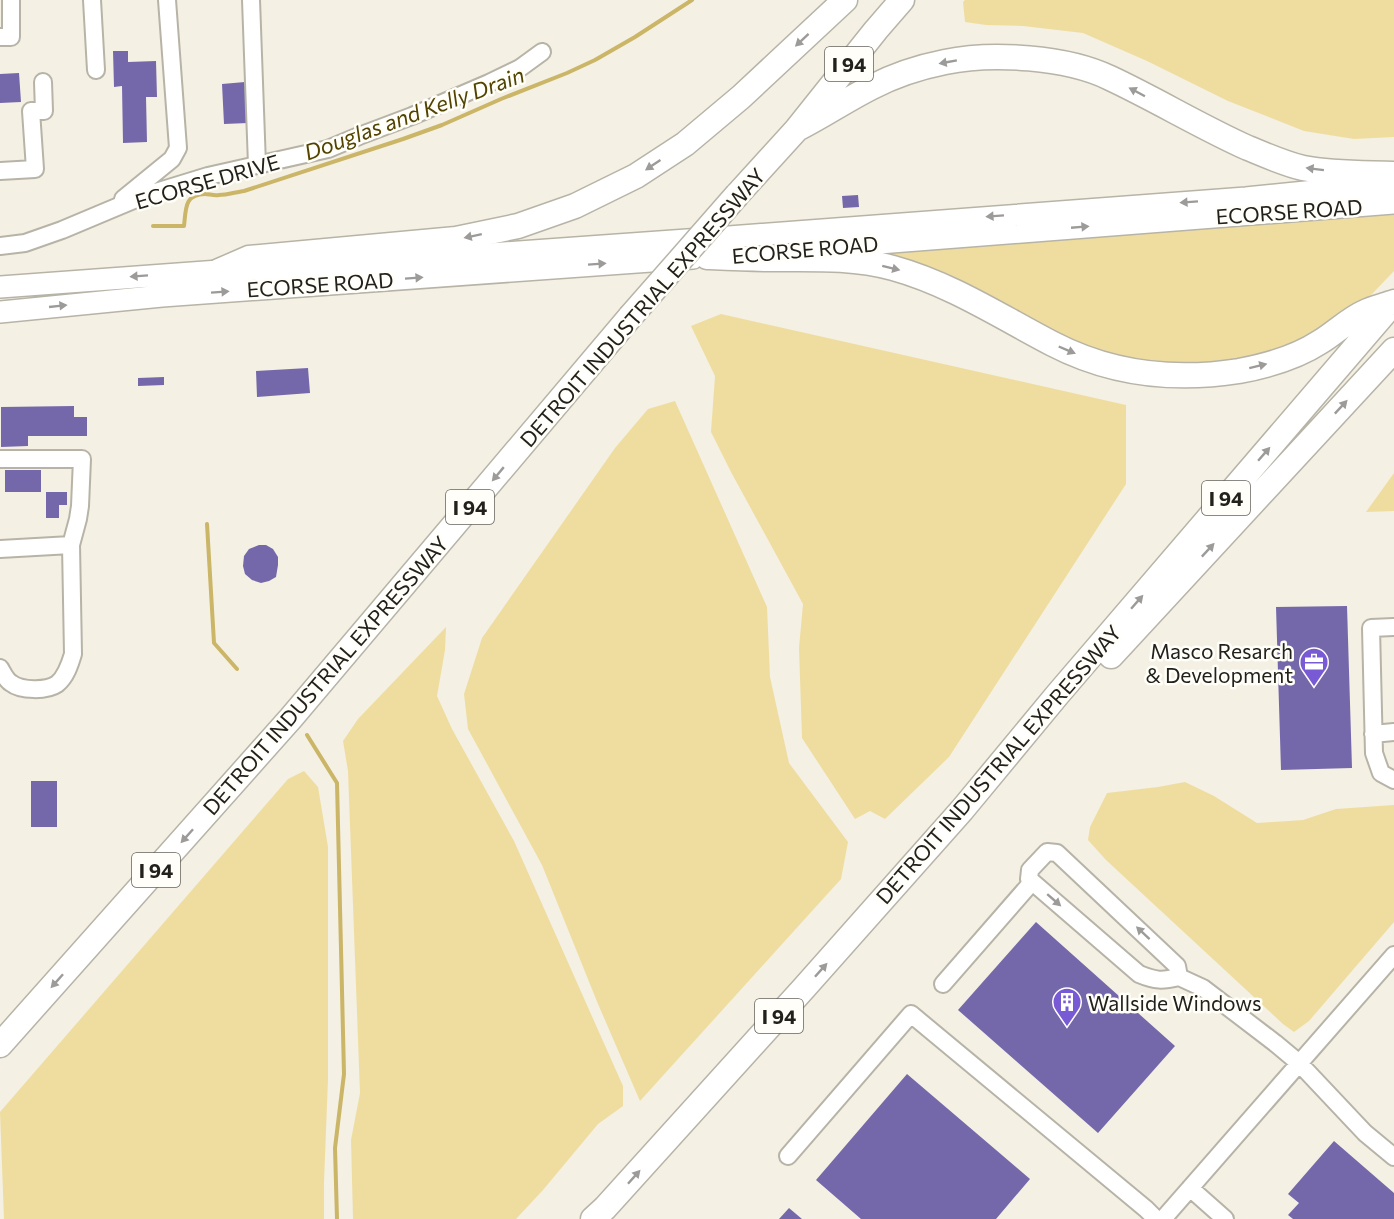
<svg xmlns="http://www.w3.org/2000/svg" width="1394" height="1219" font-family="Commissioner,sans-serif">
<rect width="100%" height="100%" fill="#f4f0e3"/>
<path fill="#efdda0" d="M965,0H1394V137L1354,139L1304,131L1228,101L1147,61L1083,33L1023,26L986,25L965,22L963,2Z
M1394,209V271L1372,294L1348,313L1298,342L1264,355L1231,364L1158,366L1102,354L882,256V251Z
M721,314L1126,405V484L949,757L885,819L870,811L855,819L802,738L799,648L803,604L731,472L711,432L715,376L691,326Z
M675,401L767,607L770,677L789,763L848,842L841,879L640,1101L598,1004L542,865L468,729L464,694L482,638L615,448L648,409Z
M1394,473V511L1366,512Z
M446,627L445,650L437,696L452,729L514,841L623,1086V1106L598,1124L543,1190L516,1219H353L351,1140L360,1093L348,771L343,741L358,719Z
M304,771L318,787L328,847V1079L324,1182V1219H4L0,1112L288,779Z
M1185,782L1214,796L1257,823L1303,820L1336,809L1394,805V922L1309,1021L1294,1032L1283,1024L1106,860L1088,840L1090,827L1107,793L1158,787Z"/>
<g fill="none" stroke-linecap="round" stroke-linejoin="round">
<path stroke="#cbb567" stroke-width="4" d="M153,226H184C186,210 184,194 205,194C209,194 214,196 219,195C227,195 236,192 244,191L403,139L442,125L501,99L567,73L595,60L635,37L692,0
M207,524L214,643L237,669
M307,735L337,783L344,1074L335,1148L337,1219"/>
</g>
<path fill="#7468ab" d="M113,51H128V62L156,61L157,97H146L147,142L123,143L122,86L114,87Z
M19,73L21,102L0,103V74Z
M245,82L248,123L224,124L222,84Z
M858,195L859,207L843,208L842,196Z
M308,368L310,393L257,397L256,371Z
M164,377V385L138,386V378Z
M74,406V417H87V436H28V446L1,447V407Z
M5,470H41V492H5Z
M46,492H67V505H59V518H46Z
M259,545H266L273,549L278,557V565L276,577L269,581L261,583L252,580L245,574L243,566L244,556L249,549Z
M1347,606L1352,768L1281,770L1276,607Z
M31,781H57V827H31Z
M1036,922L1175,1046L1098,1133L958,1010Z
M907,1074L1030,1179L996,1219H861L816,1180Z
M1334,1141L1394,1193V1219H1293L1288,1215L1299,1203L1288,1194Z
M789,1208L802,1219H779Z"/>
<g fill="none" stroke-linecap="round" stroke-linejoin="round">
<g stroke="#b7b4a7" stroke-width="20">
<path id="minor" d="M92,0L96,70
M251,0L257,165
M0,37H11V0
M0,171L35,169L31,111H44L43,82
M123,199L172,159L178,148L167,0
M0,246L25,243L62,230L143,196L208,176L328,149L359,136L412,116L489,83L520,68L542,52
M0,459H82L80,506L78,519L71,545L0,549
M1394,627L1371,628L1374,753L1381,773L1394,780
M0,668C3,673 6,680 11,683C21,691 47,691 57,684C66,677 70,664 73,654L71,545
M1373,734L1394,732
M1179,977L1177,966L1057,853L1047,852L1030,870L1029,879L1139,974C1156,981 1162,981 1179,977L1203,988L1275,1043L1299,1063L1365,1133L1394,1157
M943,984L1032,882
M788,1156L911,1014L1146,1209L1156,1219
M1190,1188L1225,1219
M1163,1219L1394,955"/>
</g>
<g stroke="#b7b4a7" stroke-width="24">
<path id="major" d="M802,249L1394,203
M0,287L219,271L337,265L729,237L1246,198L1394,183
M0,312L162,296L693,258"/>
</g>
<g stroke="#b7b4a7" stroke-width="27">
<path id="highway" d="M797,129C823,116 846,100 872,87C895,75 920,67 945,62C992,52 1067,57 1110,78C1157,100 1201,127 1248,148C1265,155 1285,164 1303,168C1333,174 1364,173 1394,174
M737,195L797,129L876,30L902,0
M707,257C729,258 750,259 771,259C812,259 853,257 893,268C951,284 1001,317 1053,344C1111,374 1175,381 1239,371C1266,366 1297,357 1320,342C1335,333 1349,319 1365,312C1373,308 1383,306 1391,303
M219,271L249,258L456,239L518,226L575,206L636,176L685,144L741,97L845,0
M1111,656L1394,350
M0,1045L291,718L630,317
M593,1219L605,1208L804,988L962,810L1058,694L1394,302"/>
</g>
<use href="#minor" stroke="#fff" stroke-width="16"/>
<use href="#major" stroke="#fff" stroke-width="21"/>
<use href="#highway" stroke="#fff" stroke-width="24"/>
<g stroke="#b7b4a7" stroke-width="27" stroke-linecap="butt">
<path id="highway-bridge" d="M630,317L737,195"/>
</g>
<use href="#highway-bridge" stroke="#fff" stroke-width="24"/>
</g>
<defs><path id="oneway-solid" d="M-6-.8H1V-3.2L6.5 0L1 3.2V.8H-6Z" transform="scale(1.5)"/></defs>
<g fill="#9c9b99">
<use href="#oneway-solid" transform="translate(802 40) rotate(137)"/>
<use href="#oneway-solid" transform="translate(948 62) rotate(170)"/>
<use href="#oneway-solid" transform="translate(1137 92) rotate(-152)"/>
<use href="#oneway-solid" transform="translate(653 165) rotate(146)"/>
<use href="#oneway-solid" transform="translate(1315 169) rotate(-173)"/>
<use href="#oneway-solid" transform="translate(1189 202) rotate(176)"/>
<use href="#oneway-solid" transform="translate(995 216) rotate(176)"/>
<use href="#oneway-solid" transform="translate(1080 227) rotate(-5)"/>
<use href="#oneway-solid" transform="translate(473 236) rotate(168)"/>
<use href="#oneway-solid" transform="translate(597 264) rotate(-4)"/>
<use href="#oneway-solid" transform="translate(891 268) rotate(14)"/>
<use href="#oneway-solid" transform="translate(139 276) rotate(176)"/>
<use href="#oneway-solid" transform="translate(414 278) rotate(-4)"/>
<use href="#oneway-solid" transform="translate(220 292) rotate(-4)"/>
<use href="#oneway-solid" transform="translate(58 306) rotate(-6)"/>
<use href="#oneway-solid" transform="translate(1067 350) rotate(23)"/>
<use href="#oneway-solid" transform="translate(1258 366) rotate(-14)"/>
<use href="#oneway-solid" transform="translate(1341 407) rotate(-47)"/>
<use href="#oneway-solid" transform="translate(1264 454) rotate(-49)"/>
<use href="#oneway-solid" transform="translate(498 474) rotate(130)"/>
<use href="#oneway-solid" transform="translate(1208 550) rotate(-47)"/>
<use href="#oneway-solid" transform="translate(1137 602) rotate(-49)"/>
<use href="#oneway-solid" transform="translate(187 836) rotate(132)"/>
<use href="#oneway-solid" transform="translate(1054 900) rotate(41)"/>
<use href="#oneway-solid" transform="translate(1143 933) rotate(-137)"/>
<use href="#oneway-solid" transform="translate(821 970) rotate(-48)"/>
<use href="#oneway-solid" transform="translate(57 981) rotate(132)"/>
<use href="#oneway-solid" transform="translate(634 1177) rotate(-48)"/>
</g>
<defs>
<g id="office-pin" transform="scale(1.5)"><path d="M0 17L-7.5 6A9.5 9.5 0 1 1 7.5 6Z" fill="#785ad5" stroke="#fffef8"/><path d="M-6-3h4V-5.5h4V-3h4V5H-6ZM-1-4.5V-3h2v-1.5ZM-6 0V1H6V0Z" fill="#fff"/></g>
<g id="building-pin" transform="scale(1.5)"><path d="M0 17L-7.5 6A9.5 9.5 0 1 1 7.5 6Z" fill="#785ad5" stroke="#fffef8"/><path d="M-4-6H4V6H1V3H-1V6H-4ZM-2.5-4.3h1.7v1.8h-1.7ZM.8-4.3h1.7v1.8H.8ZM-2.5-1h1.7V.8h-1.7ZM.8-1h1.7V.8H.8Z" fill="#fff"/></g>
</defs>
<g fill-rule="evenodd">
<use href="#office-pin" x="1314" y="662"/>
<use href="#building-pin" x="1067" y="1002"/>
</g>
<g text-anchor="middle" dominant-baseline="central" stroke-width="5" stroke-linejoin="round" paint-order="stroke">
<g fill="#fffef8" stroke="#64635e" stroke-width="1.5">
<rect x="825" y="47" width="48" height="34" rx="4.5"/>
<rect x="1202" y="481" width="48" height="34" rx="4.5"/>
<rect x="446" y="490" width="48" height="34" rx="4.5"/>
<rect x="132" y="853" width="48" height="34" rx="4.5"/>
<rect x="755" y="999" width="48" height="34" rx="4.5"/>
</g>
<g font-size="20" font-weight="bold" fill="#22211c">
<text x="849" y="64">I 94</text>
<text x="1226" y="498">I 94</text>
<text x="470" y="507">I 94</text>
<text x="156" y="870">I 94</text>
<text x="779" y="1016">I 94</text>
</g>
<g font-size="21" fill="#22211c" stroke="#fffef8">
<text transform="translate(207 181) rotate(-16)">ECORSE DRIVE</text>
<text transform="translate(1289 211) rotate(-4)">ECORSE ROAD</text>
<text transform="translate(805 249) rotate(-5)">ECORSE ROAD</text>
<text transform="translate(320 284) rotate(-4)">ECORSE ROAD</text>
<text transform="translate(642 307) rotate(-49)">DETROIT INDUSTRIAL EXPRESSWAY</text>
<text transform="translate(325 675) rotate(-49)">DETROIT INDUSTRIAL EXPRESSWAY</text>
<text transform="translate(998 764) rotate(-49)">DETROIT INDUSTRIAL EXPRESSWAY</text>
</g>
<g font-size="21" fill="#22211c" stroke="#fffef8" text-anchor="end">
<text x="1293" y="650">Masco Resarch<tspan x="1293" dy="24">&amp; Development</tspan></text>
<text x="1088" y="1002" text-anchor="start">Wallside Windows</text>
</g>
<g font-size="22" font-style="italic" fill="#524300" stroke="#fffef8">
<text transform="translate(414 113) rotate(-20)">Douglas and Kelly Drain</text>
</g>
</g>
</svg>
